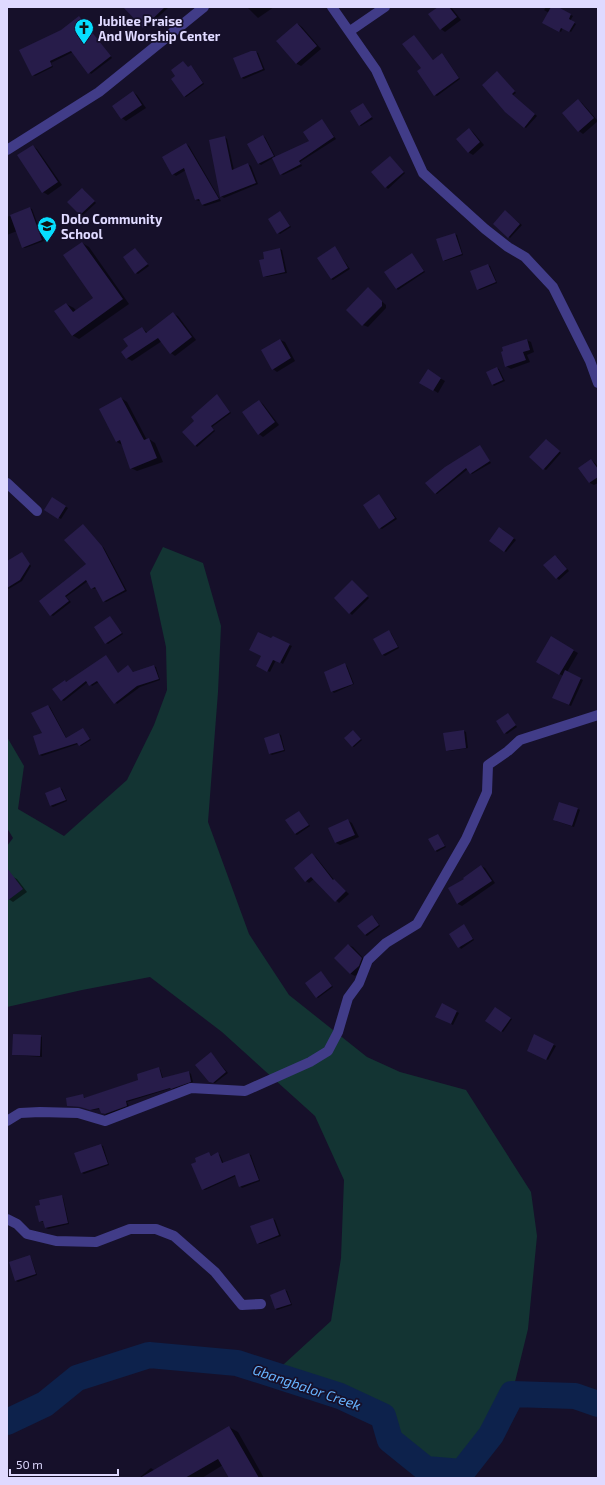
<svg xmlns="http://www.w3.org/2000/svg" width="605" height="1485" font-family="'Exo 2',sans-serif">
<rect width="100%" height="100%" fill="#16102a"/>
<path fill="#133433" d="M163,547L203,563L221,626L218,692L208,822L249,934L289,995L367,1057L400,1072L466,1090L531,1192L537,1236L528,1329L512,1394L491,1435L462,1472L426,1469L390,1440L383,1416L340,1396L272,1375L331,1321L341,1258L344,1180L315,1116L222,1032L150,977L82,990L7,1007V846L13,838L7,828V737L24,766L18,809L64,836L127,780L154,725L167,690L166,647L150,573Z"/>
<path fill="#0007" d="M129,7H167L168,8L146,28Z
M247,7H274L258,18Z
M440,7H451L461,20L445,32L441,29Z
M546,7H556L573,16L570,21L576,24L571,32L563,28L561,32L544,22L549,13L544,10Z
M79,17L112,58L91,74L73,52L51,63L53,67L35,76L33,75L62,30Z
M298,24L302,27L321,49L301,66L297,64L277,42Z
M414,36L433,60L444,56L460,79L437,96L435,95L422,68Z
M256,52L258,53L265,70L244,79L242,78L235,59Z
M183,62L188,68L191,66L193,68L204,84L186,97L184,96L176,77Z
M499,74L516,93L513,95L537,116L526,128L524,127Z
M133,92L137,95L146,108L126,121L122,118Z
M578,100L582,103L598,121L583,134L579,131Z
M363,104L373,119L361,126L359,125Z
M322,120L336,139L300,162L302,166L283,175L281,174L273,158L261,165L259,164L248,144L263,136L265,137L276,158L310,141Z
M469,129L473,132L484,145L473,155L468,152Z
M225,137L227,139L234,170L248,164L251,166L258,184L224,198L221,196Z
M186,144L189,146L221,201L205,206L202,205L201,200L199,201L196,200L186,170L176,176L173,174Z
M33,146L37,149L62,185L48,195L43,192Z
M390,157L405,173L388,189L373,172Z
M84,190L96,203L83,215L69,202Z
M30,208L32,209L44,241L25,248L23,247L17,231L7,235V217Z
M280,212L291,227L280,234L278,233Z
M507,213L522,225L510,238L509,237Z
M455,234L457,235L463,255L445,261L443,260Z
M82,243L89,247L129,304L79,339L72,335L66,304L74,308L76,311L94,298Z
M335,248L350,269L333,280L331,279Z
M135,249L149,266L138,274L136,273Z
M280,249L282,250L287,273L266,277L264,276L265,260Z
M412,254L425,272L398,290L396,288Z
M488,265L490,266L497,283L480,290L478,289Z
M368,289L386,305V308L368,327L363,325Z
M173,314L178,316L196,340L175,356L171,353L162,341L132,361L127,358L130,347L142,328L148,333Z
M280,340L285,342L295,361L277,372L273,369Z
M527,340L531,342L534,352L527,355L530,362L511,369L506,366Z
M497,368L499,369L505,381L494,386L492,384L487,372Z
M428,371L445,381L438,393L421,382Z
M217,395L231,413L212,427L215,431L197,447L184,432L196,421Z
M121,398L127,402L147,440L149,439L155,443L163,462L137,471L131,468L122,445L117,442L100,410Z
M259,401L263,404L279,425L263,437L259,434Z
M547,440L561,453L546,470L544,469Z
M480,446L491,463L472,474L468,469L437,494L435,493Z
M591,460L595,463L598,467V483L594,485L590,483L579,468Z
M379,495L397,519L382,529L380,528Z
M53,499L68,508L61,519L46,510Z
M83,525L104,548L127,591L106,602L104,601L97,588L94,589L92,588L88,581L66,597L71,602L53,616L51,615L87,564Z
M502,529L516,540L506,552L504,551Z
M22,553L31,566L22,581L7,590V562Z
M557,557L569,571L559,580L545,566Z
M352,581L369,598L352,615L335,598Z
M110,617L123,634L108,644L106,643Z
M389,632L391,633L399,648L385,656L383,655Z
M551,638L578,653L567,672L583,680L571,706L553,698L563,676L538,661Z
M272,639L292,646L283,664L276,660L270,672L260,668Z
M106,656L118,674L128,666L134,673L154,666L156,667L160,680L140,687L117,704L99,682L92,686L88,682L64,701L62,700L65,681L67,682Z
M345,665L347,666L354,684L334,693L332,691Z
M48,706L50,707L67,739L83,729L91,740L81,746L78,744L42,756L40,755Z
M508,714L517,727L507,734L505,733Z
M353,731L362,740L354,747L352,746Z
M464,731L466,732L468,748L449,751L447,750Z
M279,734L281,735L285,751L272,755L270,754Z
M60,788L62,789L67,801L53,807L51,806L46,794Z
M578,809L580,810L574,827L556,821Z
M299,812L310,826L297,835L295,834Z
M347,820L352,823L359,837L340,845L336,843L329,828Z
M438,835L446,847L437,852L436,851Z
M312,855L316,857L335,881L349,894L339,903L314,879L309,883L306,881Z
M481,866L485,868L495,883L462,906L458,904L449,889L465,879Z
M13,877L17,879L27,892L13,902L7,898V881Z
M374,917L380,926L367,936L365,935Z
M464,925L474,940L461,949L450,934Z
M348,945L353,947L366,961L363,968L355,976L351,974L335,958Z
M321,972L333,987L318,998L317,997Z
M442,1004L459,1013L453,1025L436,1016Z
M495,1008L512,1019L503,1032L486,1021Z
M40,1036L42,1037V1057L13,1055Z
M535,1036L556,1046L548,1060L528,1050Z
M211,1053L228,1073L215,1083L209,1082Z
M158,1068L160,1069L163,1078L189,1072L191,1074L193,1082L173,1089L172,1088L127,1102L129,1106L107,1115L104,1114L101,1109L93,1110L82,1107L68,1106L83,1096L85,1098L140,1080Z
M101,1145L103,1146L109,1165L84,1174L82,1173Z
M209,1153L212,1156L218,1154L220,1155L224,1164L249,1154L251,1155L260,1181L242,1188L240,1186L236,1176L205,1190L203,1189Z
M61,1196L63,1197L69,1224L48,1229L46,1228L45,1222H40Z
M273,1219L275,1220L281,1236L260,1244L258,1243Z
M30,1257L31,1258L37,1275L18,1282L16,1281Z
M285,1290L287,1291L292,1305L277,1310L276,1309L271,1295Z
M229,1427L238,1432L264,1478H231L223,1465L202,1478H139L151,1468L155,1471Z"/>
<g fill="none" stroke-linecap="round" stroke-linejoin="round">
<path stroke="#0d224c" stroke-width="26" d="M7,1422L45,1404L77,1378L149,1355L237,1363L340,1396L383,1416L390,1440L426,1469L462,1472L491,1435L512,1394L575,1396L598,1404"/>
</g>
<path fill="#271c4a" d="M123,7H165L143,28Z
M438,7H449L457,17L440,30L428,14Z
M551,7H558L571,14L569,19L575,22L569,32L561,28L559,32L542,23Z
M79,16L111,56L88,74L71,51L50,61L52,66L32,76L19,50L61,30Z
M297,23L317,46L296,64L276,41Z
M414,35L433,60L442,53L459,78L434,96L417,71L421,68L402,44Z
M251,51H256L263,69L241,78L233,58Z
M183,61L188,67L191,65L203,83L184,97L171,79L175,76L171,70Z
M497,71L515,91L512,94L535,114L524,128L505,112L482,85Z
M133,91L142,105L121,119L112,106Z
M578,99L594,118L578,132L562,113Z
M363,103L372,117L359,126L350,111Z
M322,119L334,137L299,161L301,164L280,175L272,158L309,141L303,132Z
M469,128L480,142L468,153L456,139Z
M263,135L274,156L258,164L247,144Z
M225,136L232,170L248,163L256,183L220,197L209,140Z
M186,143L219,199L202,205L199,199L195,200L184,168L172,175L162,157Z
M33,145L58,182L42,193L17,155Z
M390,156L404,172L385,188L371,172Z
M82,188L95,201L80,215L67,202Z
M30,207L42,240L22,248L10,215Z
M505,210L520,224L508,238L493,224Z
M280,211L290,226L277,234L268,219Z
M455,233L462,254L443,261L436,239Z
M82,242L123,299L72,336L54,311L66,303L73,312L93,298L63,255Z
M335,246L348,268L331,279L317,258Z
M135,248L148,264L135,274L123,257Z
M280,248L285,272L263,277L259,260L264,259L263,252Z
M412,253L424,271L396,289L384,272Z
M488,264L496,282L477,290L470,271Z
M368,287L382,301V306L362,326L346,310Z
M173,312L192,337L170,354L158,338L126,359L121,352L128,346L123,339L142,327L146,333Z
M280,339L291,358L272,370L261,350Z
M527,339L530,350L523,352L526,360L505,367L501,352L503,351L502,347Z
M497,367L503,380L492,385L486,372Z
M428,369L441,378L433,391L419,383Z
M217,394L230,412L211,426L214,430L195,446L182,432L194,421L191,417Z
M121,397L144,440L149,438L157,458L130,469L120,440L116,442L99,409Z
M259,400L275,422L258,435L242,412Z
M546,439L560,451L543,470L529,457Z
M480,445L490,461L470,474L466,468L435,494L425,483L445,467Z
M591,459L598,469V477L589,483L578,468Z
M379,494L395,518L379,529L363,505Z
M52,497L66,506L58,519L44,510Z
M83,524L102,546L125,590L103,602L95,587L91,589L86,580L65,596L69,601L50,616L39,601L86,564L64,540Z
M499,527L514,538L504,552L489,541Z
M22,552L30,564L20,580L7,588V561Z
M555,555L567,569L556,579L543,565Z
M352,580L368,596L349,614L334,598Z
M110,616L122,633L105,644L94,627Z
M389,630L398,647L382,655L373,639Z
M258,632L271,638L273,636L290,644L280,663L273,660L267,672L256,666L261,656L249,650Z
M551,636L574,650L559,675L536,662Z
M106,655L118,673L128,665L133,672L154,665L159,679L137,686L114,704L97,681L89,686L86,681L61,701L52,689L65,680L66,682Z
M345,663L353,684L331,692L324,672Z
M565,670L581,678L569,705L552,698Z
M48,705L66,738L83,728L90,739L79,746L77,743L39,755L33,736L42,733L31,713Z
M508,713L516,725L504,734L496,721Z
M353,730L361,739L352,747L344,738Z
M464,730L466,748L446,751L443,733Z
M279,733L284,750L269,754L264,738Z
M60,787L66,800L50,806L45,793Z
M559,802L578,808L572,826L553,820Z
M299,811L309,825L295,834L285,820Z
M348,819L355,835L335,843L328,828Z
M438,834L445,846L435,851L428,839Z
M312,853L333,880L334,879L346,891L335,902L311,877L305,882L294,868Z
M481,865L492,881L457,904L448,888L464,879L463,878Z
M7,868L23,889L7,901Z
M372,915L379,925L365,935L357,926Z
M464,924L473,939L458,948L449,934Z
M348,944L362,958L359,966L350,974L334,958Z
M321,971L332,986L316,998L305,983Z
M442,1003L457,1011L451,1024L435,1017Z
M495,1007L511,1018L501,1032L485,1021Z
M13,1034L41,1035L40,1056L12,1055Z
M534,1034L554,1044L546,1060L527,1051Z
M211,1052L226,1072L213,1083L209,1082L195,1065Z
M159,1067L162,1078L189,1071L191,1082L171,1089L170,1088L126,1101L127,1106L105,1114L101,1113L99,1108L90,1110L80,1107L67,1106L66,1098L83,1094L84,1098L138,1080L137,1074Z
M101,1144L108,1164L81,1173L74,1153Z
M209,1152L211,1156L218,1152L222,1163L249,1153L259,1180L239,1187L235,1175L202,1190L191,1164L196,1162L195,1158Z
M62,1195L68,1223L45,1228L43,1221L39,1222L35,1206L40,1205L39,1200Z
M273,1218L279,1235L257,1244L250,1226Z
M30,1255L36,1274L15,1281L9,1262Z
M285,1289L291,1304L275,1309L270,1295Z
M229,1426L259,1478H229L218,1459L185,1478H140Z"/>
<g fill="none" stroke-linecap="round" stroke-linejoin="round">
<path stroke="#413c88" stroke-width="10" d="M332,7L376,70L423,173L485,229L508,247L525,257L553,287L590,361L598,383
M350,31L385,7
M7,150L99,92L204,7
M7,483L37,511
M7,1121L20,1113L40,1112L78,1113L105,1121L191,1088L245,1091L310,1062L328,1051L338,1032L348,998L359,983L368,960L386,943L417,924L466,839L487,792L488,765L508,751L520,740L598,715
M7,1219L17,1224L27,1234L56,1241L96,1242L130,1229H156L174,1236L215,1272L242,1305L261,1304"/>
</g>
<defs>
<g id="church-pin" transform="scale(1)"><path d="M0 17L-7.5 6A9.5 9.5 0 1 1 7.5 6Z" fill="#06ddfe" stroke="#16102a"/><path d="M-1.2-6h2.4v3.5h3.3v2.4h-3.3V6h-2.4V-.1h-3.3v-2.4h3.3Z" fill="#111"/></g>
<g id="school-pin" transform="scale(1)"><path d="M0 17L-7.5 6A9.5 9.5 0 1 1 7.5 6Z" fill="#06ddfe" stroke="#16102a"/><path d="M0-5L7-2L0 1L-7-2ZM-4 1L0 2.5L4 1V4Q0 6-4 4Z" fill="#111"/></g>
</defs>
<g fill-rule="evenodd">
<use href="#church-pin" x="84" y="28"/>
<use href="#school-pin" x="47" y="226"/>
</g>
<g text-anchor="middle" dominant-baseline="central" stroke-width="3.5" stroke-linejoin="round" paint-order="stroke">
<g font-size="13" font-weight="bold" fill="#dfd9ff" stroke="#16102a" text-anchor="start">
<text x="98" y="21">Jubilee Praise<tspan x="98" dy="15">And Worship Center</tspan></text>
<text x="61" y="219">Dolo Community<tspan x="61" dy="15">School</tspan></text>
</g>
<g font-size="14" font-style="italic" fill="#67b4ff" stroke="#16102a">
<text transform="translate(307 1387) rotate(19)">Gbangbalor Creek</text>
</g>
</g>
<rect width="605" height="1485" fill="none" stroke="#dfd9ff" stroke-width="16"/>
<path d="M10 1469v6h108v-6" fill="none" stroke="#dfd9ff" stroke-width="2"/>
<text x="16" y="1469" font-size="12" fill="#dfd9ff" stroke="#16102a" stroke-width="3" paint-order="stroke">50 m</text>
</svg>
